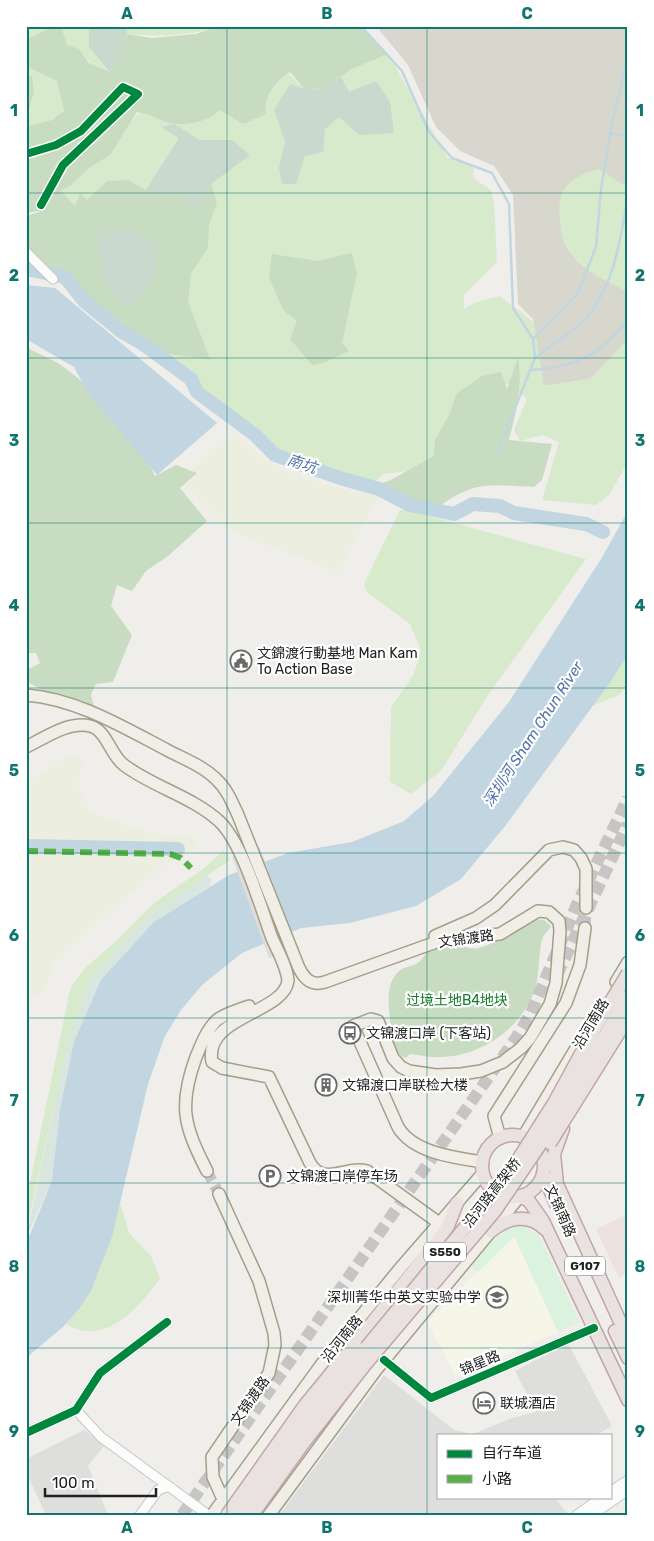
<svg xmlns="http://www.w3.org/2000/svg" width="654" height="1541" font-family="Rubik,'Noto Sans SC',sans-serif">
<rect width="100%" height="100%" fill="#efeeeb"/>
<path fill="#dededc" d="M568,1343L612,1426L596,1435H438V1497H554L567,1513L564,1515H279L384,1375L454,1430L473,1434L512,1418L536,1412L515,1371Z
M84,1430L104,1446L88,1466L108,1515H46L26,1472V1459Z"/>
<path fill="#ece1de" d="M628,1214V1273L619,1278L596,1229Z"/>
<path fill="#f5f6e8" d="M514,1236L558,1332L456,1377L427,1322Z"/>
<path fill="#d7d7cd" d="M376,26H628V341L590,379L543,386L533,319L518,304L513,195L494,166L460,151L436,127L408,65Z"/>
<path fill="#eceedf" d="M233,432L261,457L287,472L327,485L379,497L338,572L228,530L180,480Z
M73,754L84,762L77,786L90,812L149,833L197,839L198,847L190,853L184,851L135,889L55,960L46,988L27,1002L26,783Z"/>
<path fill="#d8eacc" d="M26,26H54L26,40Z
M61,26H222C190,36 160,37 127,34L110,72L91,64L81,52L67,45Z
M388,54L448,158L474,166L473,178L491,190L494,203L497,262L464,295V309L474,303L499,296L523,313L534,323L544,386L590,379L628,339V462L609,495L596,505L542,500L559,442L542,435L520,441L514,430L527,399L510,384L466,386L481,423L443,460L425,469L384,474L369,486L275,455L260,439L197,392L191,379L160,355L209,356L188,313L185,277L210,192L190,214L78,209L55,189L106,153L144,106L222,104L266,114C263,99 275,81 288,73L305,90L326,88L350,70Z
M26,55L31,68L57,81L64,111L56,121L26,127L34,92L26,77Z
M599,169L628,188V292C606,281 582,271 568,250C562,241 561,230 560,220C556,188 570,177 599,169Z
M400,510H407L586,559L488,695L441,771L411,794L390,782L391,707L414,674L421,651L410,624L367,592L364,584Z
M628,654V685L619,695L592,706Z
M222,851L227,853L230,860L147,917L92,978L68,1042L26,1232V1202L70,990C84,965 94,961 114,943C130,929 143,911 161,898C182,882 205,871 222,851Z
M120,1202L129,1233L151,1256L160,1279C138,1308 105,1348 66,1324C98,1288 109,1247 120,1202Z"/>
<path fill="#c8dcc2" d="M54,26H61L67,45L79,49L89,63L110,72L127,34L152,38L196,34L220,26H359L388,54L350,70L326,88L305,90L290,72C276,80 263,97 266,114L243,124L220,110C208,121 192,125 175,124C162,123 151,113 137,112L110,155L90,167L70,186L60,190L75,206L80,193L87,200L107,181L128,180L145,190L186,193L193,214L211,184L217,203L209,225L208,248L191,273L188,302L210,359L157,353L112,324L65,277L26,269V216L45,210L26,213V127L52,120L64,111L57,81L28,67L26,40Z
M26,75L32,76L34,92L26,122Z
M352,253L357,273L342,343L349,351L324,363L312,365L290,339L297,321L283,310L269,277L272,254L318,261Z
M26,347C38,354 53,359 64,367C101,395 135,435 155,476L176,465L197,473L180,488L207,521L168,556L146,571L132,591L117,585L111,606L132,635L113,682L96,684L91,695L98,723L26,681V671L40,663L36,653H26Z
M518,358C523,387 516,413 509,440L552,444L542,480L534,487C492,485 475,480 440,506L376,492V484L389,481L434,456L435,440L450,413L456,394L482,376L501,372L507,389Z
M532,919L544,920L551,926C549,930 546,932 544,935C538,947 540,971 536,985C525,1026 483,1056 441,1057C431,1058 420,1055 410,1054L406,1058C393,1055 393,1039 391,1027C389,1009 383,981 402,969C407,966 415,966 419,962C428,954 428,943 445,942C457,941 467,951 479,948C499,943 514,928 532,919Z"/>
<path fill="#d9e5df" d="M206,876L212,879L209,887L154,922L52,1181L26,1238L68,1040L91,979L147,917Z"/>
<path fill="#cad9cd" d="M89,26H126L127,34L110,72L89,47Z
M341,77L349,92L376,81L390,102L394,133L359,135L339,117L325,129L323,152L305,156L296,184H282L279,168L285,141L274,110L290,84C312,93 322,92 341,77Z
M174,124L200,140H232L250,155L211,184L193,214L186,193L145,191L179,138L161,127Z
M126,229L158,244L155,271L142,298L123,308L104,278L97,236Z"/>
<path fill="#dbf2de" d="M523,1223L539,1236L580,1322L558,1332L514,1236L478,1272L469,1263L502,1229Z"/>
<path fill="#c1d6e0" d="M26,285L55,288L217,423L157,475L88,393L74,367L26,339Z
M628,511V654L611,681L506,825L461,879L416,906L350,923L301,928L242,953L202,985L181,1010L165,1036L148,1084L112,1237L91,1291L79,1309L63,1327L26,1358V1244L52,1181L60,1110L74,1042L101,980L154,922L229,875L288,853L352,842L404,821L433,796L509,702L601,559Z"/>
<path fill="#dedddc" d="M259,846L298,949L269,958L232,857Z"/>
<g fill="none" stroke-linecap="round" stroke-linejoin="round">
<path stroke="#c1d6e0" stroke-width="2.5" d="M361,26L402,71L429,132L452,158L492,173L509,204L513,308L533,339L535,358L498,451
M610,133L628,136
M533,339L578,293L596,247L601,189L611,128L628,55
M535,358C549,347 564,337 578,326C614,294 620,240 628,196
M530,370C576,367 600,356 628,319"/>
<path stroke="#c1d6e0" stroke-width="14" d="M26,269L65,277L84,301L122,332L143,344L191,379L197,392L255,435L275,455L343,479L379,489L410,505L454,514L473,504L500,506L514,513L586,524L603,532
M26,846L178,849"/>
<path stroke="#c6c5c3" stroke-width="11" stroke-dasharray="11 5.5" stroke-linecap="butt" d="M585,928L586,908
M207,1171L219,1194"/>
<path stroke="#c6c5c3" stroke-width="12" stroke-dasharray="12 6" stroke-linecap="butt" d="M557,975L628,824
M182,1515L516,1038L530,1015L578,902L628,798"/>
<g stroke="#c6c6c4" stroke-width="11">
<path id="minor" d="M26,154L56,145L81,131L123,87L138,94L63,165L41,205
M26,252L53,279
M384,1360L431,1398L594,1328
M76,1410L101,1437L208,1515
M26,1433L76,1410L100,1373L167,1322
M610,1492L628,1480
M140,1515L158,1490L169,1486
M577,1515L602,1497
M592,1515L628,1490"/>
</g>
<g stroke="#a49f89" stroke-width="14">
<path id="major" d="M26,695C77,699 123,727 167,750C184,759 203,766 216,779C227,789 232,802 238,815L299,968C305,980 312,986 325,982L442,940L500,934L538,911L549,912L559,921L560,931L556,983L550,1004L530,1038L521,1048L503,1062L481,1071L461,1074L436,1075L409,1071L401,1067L393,1058L378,1021L371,1019L353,1026L398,1127C413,1153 456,1158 483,1162
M26,747C45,738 68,721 90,726C107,730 110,755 124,765C153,787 191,796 219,821C242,842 261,908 272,938C278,952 287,967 288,981C283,1014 203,1016 212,1062L222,1068L269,1077L310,1163C324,1187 346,1165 367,1171L439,1223
M435,936L476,918L495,905L549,850L563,847L574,850L581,858L586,869V908
M616,982L628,962
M523,1137L591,1023
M500,1138L494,1116L566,1003L580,965L585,928
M207,1171C184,1126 178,1106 196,1057C201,1045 207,1029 217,1020C226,1013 239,1010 249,1006
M219,1194L259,1281L274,1333L275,1345L269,1373L212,1457L213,1477L225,1504
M212,1515L321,1365L402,1266L483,1173
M269,1515L376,1370L520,1196"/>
</g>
<g stroke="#c2a4a9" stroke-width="15">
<path id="highway" d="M563,1129L554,1154L557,1184L628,1339
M482 1166a31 31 0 1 1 62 0a31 31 0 1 1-62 0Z
M543,1173L556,1204
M520,1196L529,1201L543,1221L628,1400
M491,1231C508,1217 529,1213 546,1230
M615,1331L628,1358
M355,1344L439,1239L448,1226L457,1203"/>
</g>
<use href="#minor" stroke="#fdfcfc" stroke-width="9"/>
<use href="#major" stroke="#f1eee8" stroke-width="11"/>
<use href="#highway" stroke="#eae1e1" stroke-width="12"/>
<g stroke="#c2a4a9" stroke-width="15" stroke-linecap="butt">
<path id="highway-bridge" d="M550,1143L628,1018
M227,1515L305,1405L355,1344
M238,1515L323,1400L509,1174L554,1103L595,1028L628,973
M252,1515L305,1441L364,1366L495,1211L546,1136L628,996"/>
</g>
<use href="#highway-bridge" stroke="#eae1e1" stroke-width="12"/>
<path stroke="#55b145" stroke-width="6" stroke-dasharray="12 6" stroke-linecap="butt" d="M26,851L170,854L181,858L191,868"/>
<g stroke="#fff" stroke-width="11">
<path id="cycleway" d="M26,154L56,145L81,131L123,87L138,94L63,165L41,205
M384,1360L431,1398L594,1328
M26,1433L76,1410L100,1373L167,1322"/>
</g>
<use href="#cycleway" stroke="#00873e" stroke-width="8"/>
</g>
<path fill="none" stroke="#0f766e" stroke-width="1" stroke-opacity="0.55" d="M227,26V1515M427,26V1515M26,193H628M26,358H628M26,523H628M26,688H628M26,853H628M26,1018H628M26,1183H628M26,1348H628"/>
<defs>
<g id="civic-ring" transform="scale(1.125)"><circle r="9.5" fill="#fff" stroke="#696968" stroke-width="1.5"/><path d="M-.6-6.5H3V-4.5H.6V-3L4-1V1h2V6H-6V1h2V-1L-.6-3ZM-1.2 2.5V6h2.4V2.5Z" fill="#696968"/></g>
<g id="bus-ring" transform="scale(1.125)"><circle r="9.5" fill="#fff" stroke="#696968" stroke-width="1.5"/><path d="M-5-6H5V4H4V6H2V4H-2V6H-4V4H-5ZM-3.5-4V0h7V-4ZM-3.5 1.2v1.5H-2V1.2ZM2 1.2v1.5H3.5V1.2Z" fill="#696968"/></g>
<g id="building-ring" transform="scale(1.125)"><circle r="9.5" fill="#fff" stroke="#696968" stroke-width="1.5"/><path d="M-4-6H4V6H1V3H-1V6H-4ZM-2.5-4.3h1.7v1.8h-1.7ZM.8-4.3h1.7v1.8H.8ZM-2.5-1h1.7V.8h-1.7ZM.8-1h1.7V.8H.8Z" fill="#696968"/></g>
<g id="parking-ring" transform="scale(1.125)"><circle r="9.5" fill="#fff" stroke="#696968" stroke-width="1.5"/><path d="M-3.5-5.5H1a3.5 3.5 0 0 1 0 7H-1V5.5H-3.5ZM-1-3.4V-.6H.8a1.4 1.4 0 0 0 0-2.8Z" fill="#696968"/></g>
<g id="school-ring" transform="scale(1.125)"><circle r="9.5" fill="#fff" stroke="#696968" stroke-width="1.5"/><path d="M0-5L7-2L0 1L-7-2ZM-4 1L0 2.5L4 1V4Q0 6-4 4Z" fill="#696968"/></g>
<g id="hotel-ring" transform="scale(1.125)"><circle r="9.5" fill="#fff" stroke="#696968" stroke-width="1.5"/><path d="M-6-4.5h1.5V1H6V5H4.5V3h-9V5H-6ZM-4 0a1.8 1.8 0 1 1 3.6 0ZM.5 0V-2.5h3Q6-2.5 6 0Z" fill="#696968"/></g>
</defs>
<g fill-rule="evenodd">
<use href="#civic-ring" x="241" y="661"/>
<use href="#bus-ring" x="350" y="1033"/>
<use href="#building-ring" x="326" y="1085"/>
<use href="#parking-ring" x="270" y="1176"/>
<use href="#school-ring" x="497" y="1297"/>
<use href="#hotel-ring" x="484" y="1403"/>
</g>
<g text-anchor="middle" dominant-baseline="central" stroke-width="4.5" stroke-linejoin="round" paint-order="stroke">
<g fill="#fff" stroke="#646464" stroke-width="1">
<rect x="424" y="1242.5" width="42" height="19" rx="4"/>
<rect x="565" y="1256.5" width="40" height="19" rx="4"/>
</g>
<g font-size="12" font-weight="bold" fill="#212121">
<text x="445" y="1252">S550</text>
<text x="585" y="1266">G107</text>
</g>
<g font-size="14" fill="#212121" stroke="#fff" text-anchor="start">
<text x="257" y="653">文錦渡行動基地 Man Kam<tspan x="257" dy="16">To Action Base</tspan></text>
<text x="366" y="1033">文锦渡口岸 (下客站)</text>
<text x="342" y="1085">文锦渡口岸联检大楼</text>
<text x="286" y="1176">文锦渡口岸停车场</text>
<text x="481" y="1297" text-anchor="end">深圳菁华中英文实验中学</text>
<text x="500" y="1403">联城酒店</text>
</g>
<g font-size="14" fill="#212121" stroke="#fff">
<text transform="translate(466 939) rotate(-8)">文锦渡路</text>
<text transform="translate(591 1024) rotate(-59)">沿河南路</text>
<text transform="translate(492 1193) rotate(-52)">沿河路高架桥</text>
<text transform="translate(560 1211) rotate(66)">文锦南路</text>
<text transform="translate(342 1339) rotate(-51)">沿河南路</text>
<text transform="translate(480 1363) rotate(-23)">锦星路</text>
<text transform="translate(250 1401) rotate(-55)">文锦渡路</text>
</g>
<g font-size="14" fill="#147b2a" stroke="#fff">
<text x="457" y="1000">过境土地B4地块</text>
</g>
<g font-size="15" font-style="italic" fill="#5374ac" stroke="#fff">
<text transform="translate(302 464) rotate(18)">南坑</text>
<text transform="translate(533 734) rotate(-57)">深圳河 Sham Chun River</text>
</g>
</g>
<rect width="654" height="1541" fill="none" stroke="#ffffff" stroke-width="55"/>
<rect x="437" y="1434" width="175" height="65" fill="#ffffff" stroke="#a6a6a6"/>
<rect x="447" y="1450" width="25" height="8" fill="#00873e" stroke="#a6a6a6"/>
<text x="482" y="1458" font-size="15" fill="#212121">自行车道</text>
<rect x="447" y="1475" width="25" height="8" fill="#55b145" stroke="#a6a6a6"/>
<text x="482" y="1484" font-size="15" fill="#212121">小路</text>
<path d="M45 1488v8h111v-8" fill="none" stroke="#212121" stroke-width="2.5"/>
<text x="52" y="1488" font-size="15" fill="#212121" stroke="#ffffff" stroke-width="4" paint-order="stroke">100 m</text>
<rect x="28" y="28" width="598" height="1486" fill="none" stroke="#0f766e" stroke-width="2"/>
<g font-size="16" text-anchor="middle" font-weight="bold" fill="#0f766e">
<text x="127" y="19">A</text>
<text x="327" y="19">B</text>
<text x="527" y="19">C</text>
<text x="14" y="116">1</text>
<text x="640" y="116">1</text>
<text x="14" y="281">2</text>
<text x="640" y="281">2</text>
<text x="14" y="446">3</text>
<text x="640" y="446">3</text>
<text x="14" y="611">4</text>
<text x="640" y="611">4</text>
<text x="14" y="776">5</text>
<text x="640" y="776">5</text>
<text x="14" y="941">6</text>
<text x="640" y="941">6</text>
<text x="14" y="1106">7</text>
<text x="640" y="1106">7</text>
<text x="14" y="1272">8</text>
<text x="640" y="1272">8</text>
<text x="14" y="1437">9</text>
<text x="640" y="1437">9</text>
<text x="127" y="1533">A</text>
<text x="327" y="1533">B</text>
<text x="527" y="1533">C</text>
</g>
</svg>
